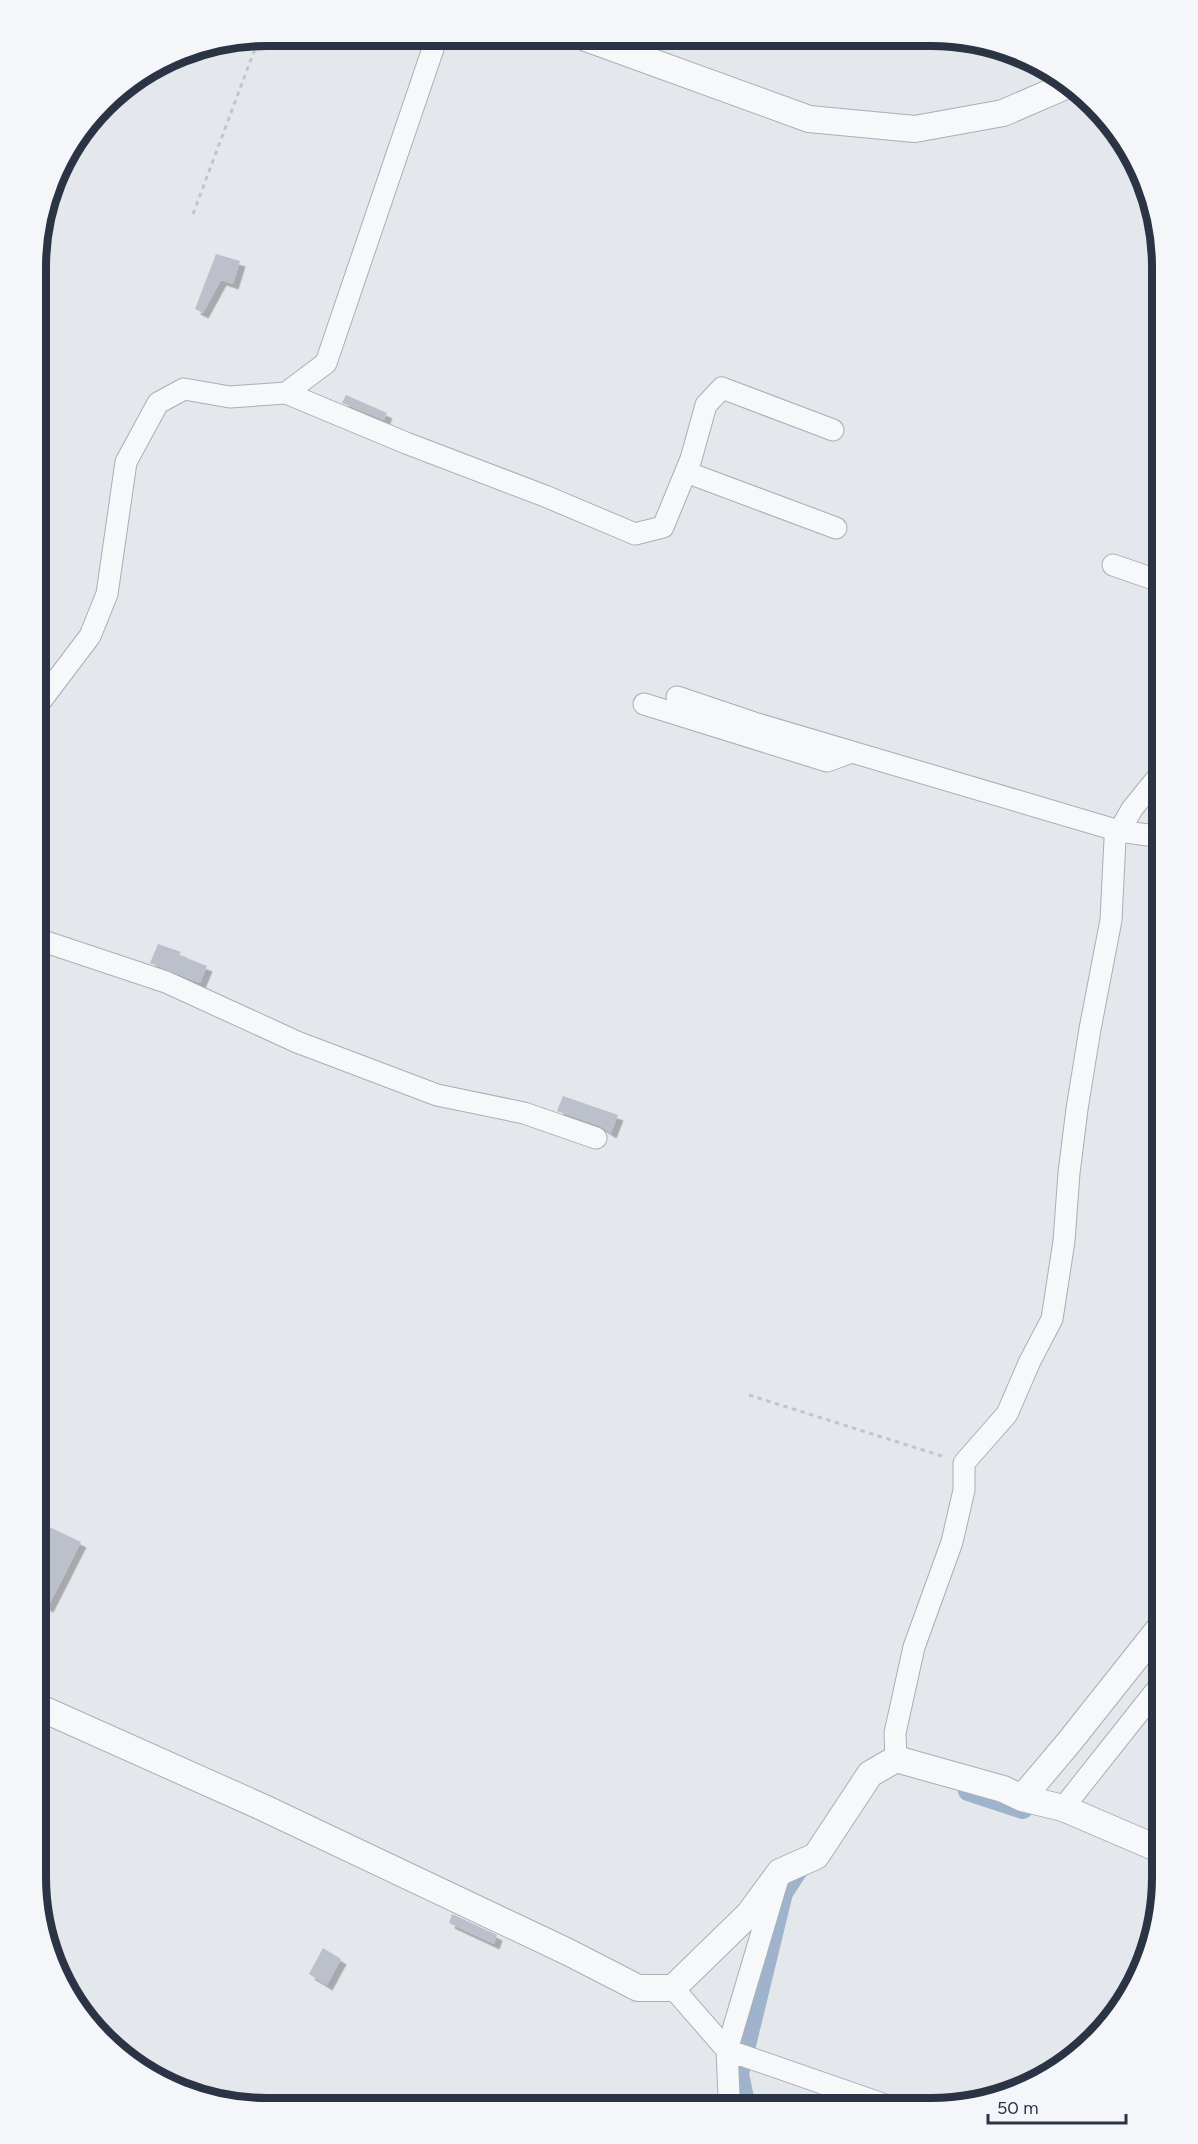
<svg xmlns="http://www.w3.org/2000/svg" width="1198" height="2144" font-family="Figtree,sans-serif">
<defs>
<filter id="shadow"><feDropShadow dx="5.5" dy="5.5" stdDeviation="0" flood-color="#0004"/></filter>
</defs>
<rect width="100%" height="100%" fill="#e4e7ec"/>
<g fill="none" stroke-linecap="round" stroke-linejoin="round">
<path stroke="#9fb4cc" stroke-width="20" d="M968,1791L1023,1809L1025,1807
M746,2107L739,2074L783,1893L805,1859"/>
</g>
<path fill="#bbc0ca" filter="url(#shadow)" d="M216,254L240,261L233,284L221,280L203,313L195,309Z
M346,395L387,413L384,420L342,403Z
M158,944L181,952L179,955L207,966L200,983L150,963Z
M563,1096L618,1115L611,1133L600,1126L557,1111Z
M43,1524L81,1542L48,1607L36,1601V1539Z
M452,1914L497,1935L494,1944L449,1923Z
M323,1948L341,1959L327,1985L309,1974Z"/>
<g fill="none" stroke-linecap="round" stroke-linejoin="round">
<g stroke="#a9aeb7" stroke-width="23">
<path id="minor" d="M286,393L406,443L545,496L635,534L663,527L691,459L706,405L722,388L833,430
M686,472L836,528
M1113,565L1162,582
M677,697L754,723L1119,831L1162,837
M644,704L827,761L852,752
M37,706L90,636L107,594L126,462L158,403L184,389L230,397L286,393L326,363L437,37
M37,939L166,982L297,1042L437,1095L524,1113L596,1138
M896,1759L895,1733L914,1647L952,1542L964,1490V1463L1007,1414L1030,1361L1052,1319L1064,1241L1069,1173L1077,1109L1090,1029L1111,920L1115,839L1132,809L1162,772
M1063,1808L1162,1683
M673,1988L727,2050L894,2108
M732,2107L729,2095L727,2050L777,1882"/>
</g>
<g stroke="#a9aeb7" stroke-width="28">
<path id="tertiary" d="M586,38L809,119L915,129L1003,113L1070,84
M36,1706L262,1807L568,1952L638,1988H673L749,1914L780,1872L816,1856L870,1774L896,1759L1003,1789L1022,1798L1063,1808L1161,1850
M1022,1798L1070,1741L1162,1625"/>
</g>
<path stroke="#c2c5cb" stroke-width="3" stroke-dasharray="4.5 4.5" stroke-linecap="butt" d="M193,214L259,38
M749,1395L945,1457"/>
<use href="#minor" stroke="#f7f8fa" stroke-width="21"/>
<use href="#tertiary" stroke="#f7f8fa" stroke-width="26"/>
</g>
<path d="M0 0H1198V2144H0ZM267 46H931A221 221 0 0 1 1152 267V1877A221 221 0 0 1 931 2098H267A221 221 0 0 1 46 1877V267A221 221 0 0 1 267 46Z" fill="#f4f6f9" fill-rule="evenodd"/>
<path fill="none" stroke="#2b3445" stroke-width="8" d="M267 46H931A221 221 0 0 1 1152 267V1877A221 221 0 0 1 931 2098H267A221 221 0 0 1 46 1877V267A221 221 0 0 1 267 46Z"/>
<path d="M988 2114v9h138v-9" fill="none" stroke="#2b3445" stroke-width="3"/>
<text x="997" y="2114" font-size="18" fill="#2b3445" stroke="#f4f6f9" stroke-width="4.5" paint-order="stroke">50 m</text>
</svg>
